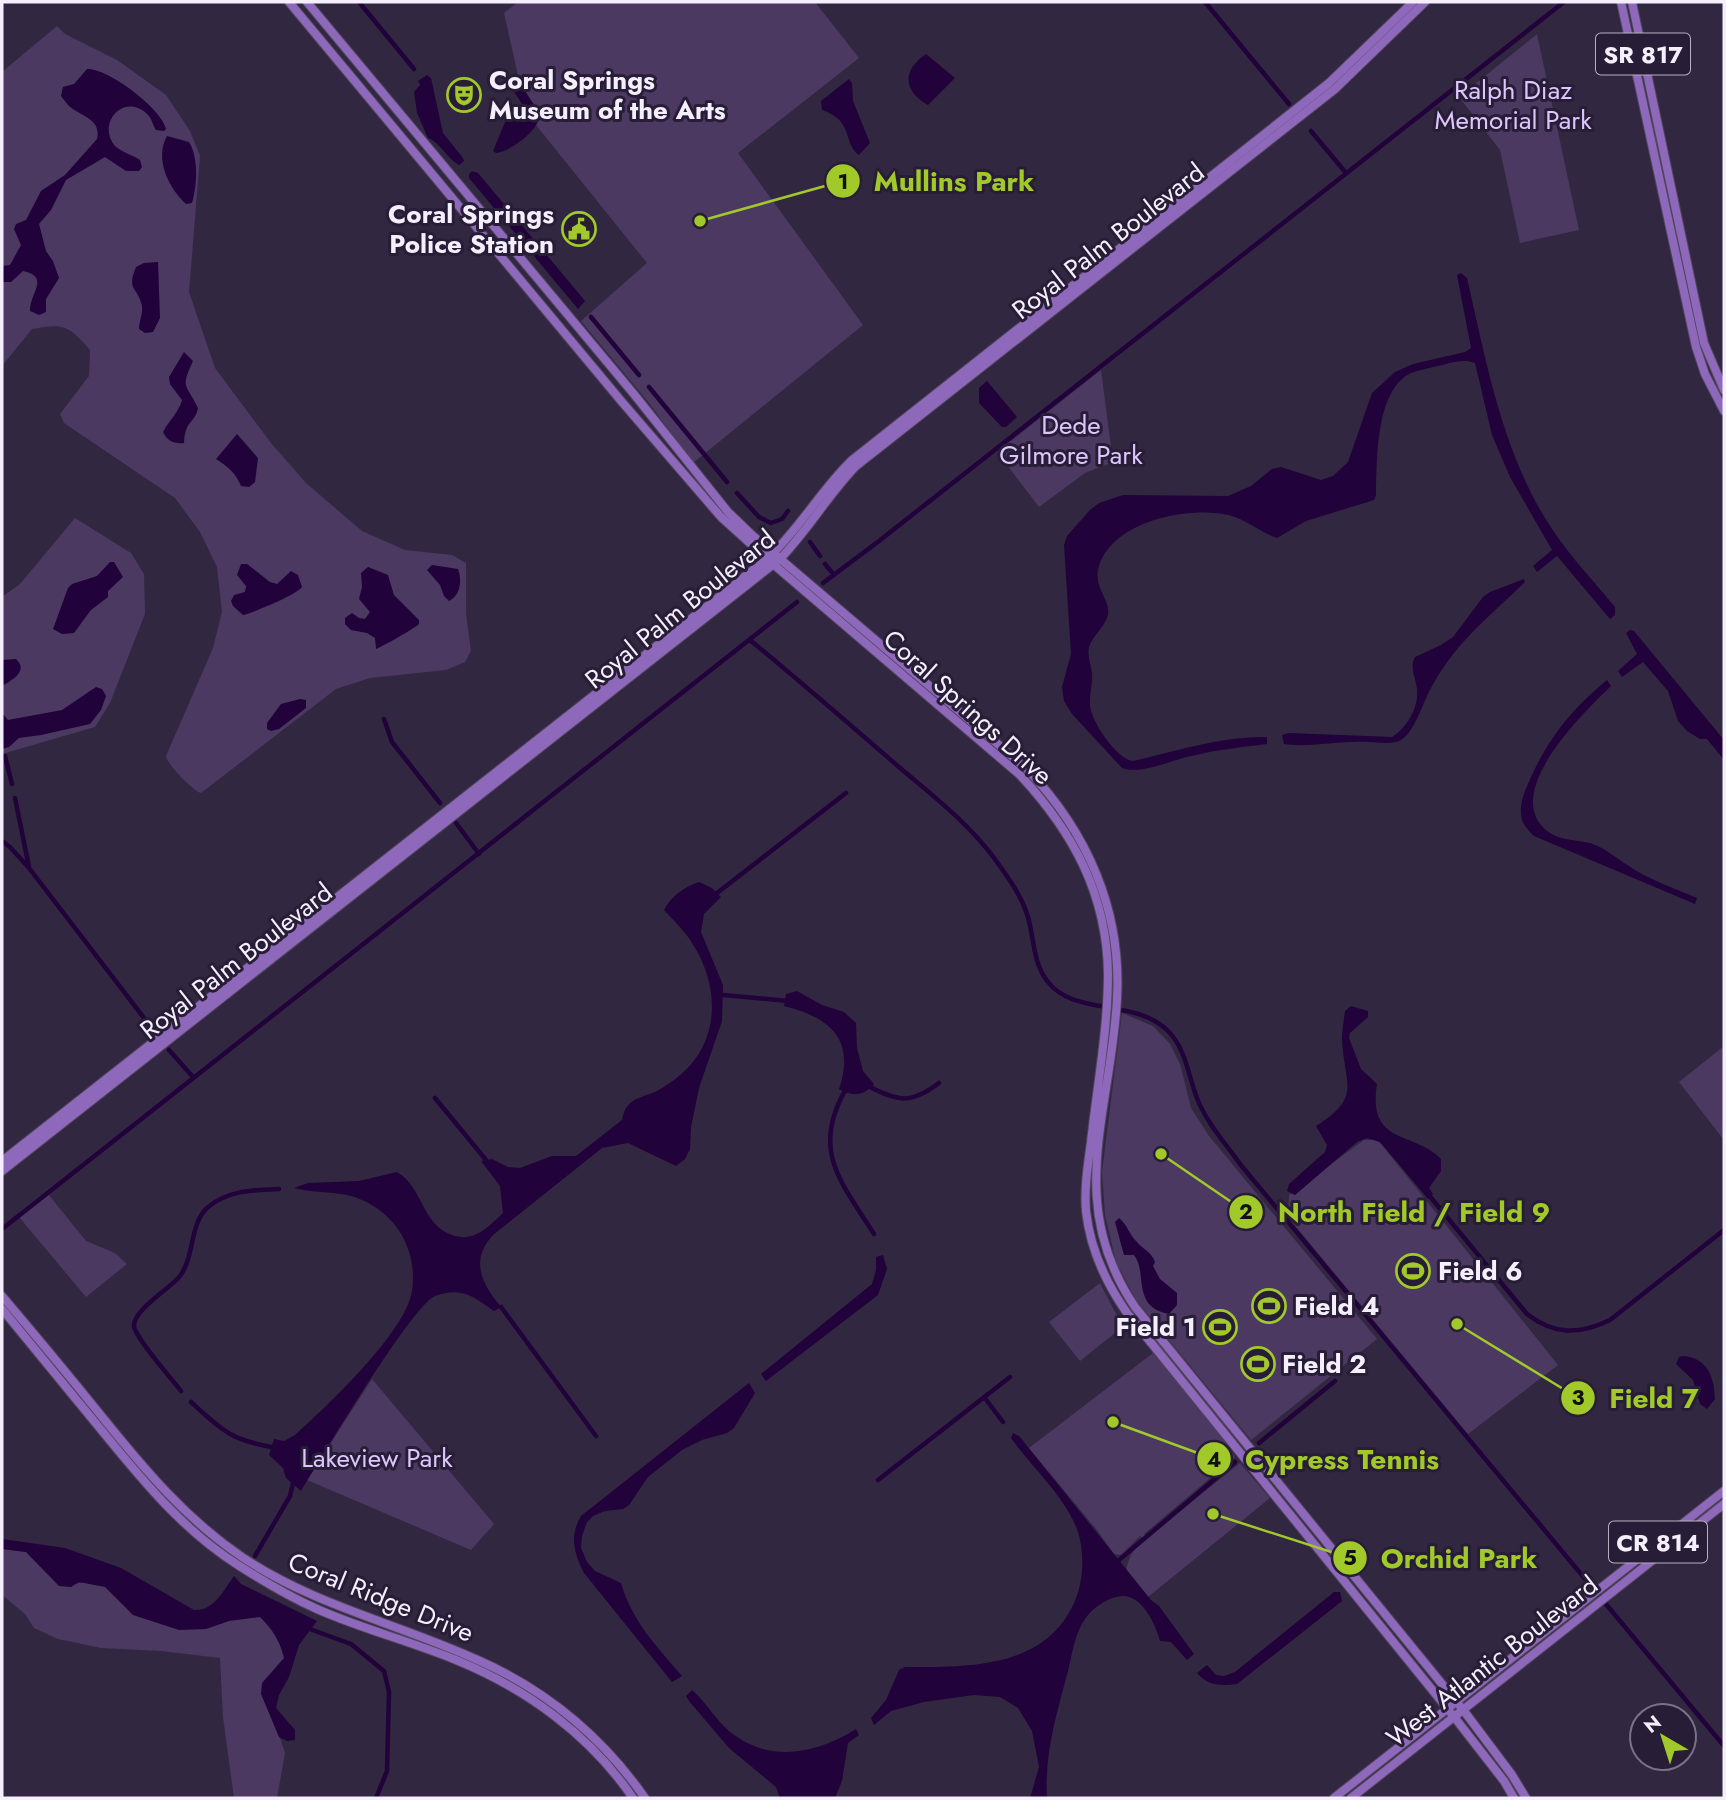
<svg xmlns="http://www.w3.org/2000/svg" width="1726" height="1800" font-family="Jost,sans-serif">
<rect width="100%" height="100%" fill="#322741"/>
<path fill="#4b3962" d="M518,2H815L859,58L738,153L863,325L693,463L649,403L581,321L647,263L536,125L540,115L519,80L504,13Z
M57,26L65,34L117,60L166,95L190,131L200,156L189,292L215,368L271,443L306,483L362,531L405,550L452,555L466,563V614L471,651L465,662L446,670L370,678L336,689L201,793C193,791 167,764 166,756L213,648L222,612L217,567L200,532L175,498L64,423L60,414L89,376L90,350C69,325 63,323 32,329L2,366V72Z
M1537,34L1579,230L1520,243L1500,150L1459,97Z
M1101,370L1113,462L1085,473L1039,507L997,452Z
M75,518L131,553L144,574L145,614L110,703L95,727L2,754V597L20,584Z
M1122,1013L1153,1026L1170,1044L1180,1064L1191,1108L1209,1136L1377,1339L1251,1440L1136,1300L1116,1262L1105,1215L1102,1172Z
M1724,1046V1140L1679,1082Z
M1364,1140H1376L1381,1144L1558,1365L1468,1434L1288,1217L1289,1195Z
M48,1194L86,1241L115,1253L127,1264L86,1297L19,1217Z
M1100,1283L1115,1312L1125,1325L1080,1361L1049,1322Z
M1153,1353L1213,1423L1235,1457L1144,1534L1148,1537L1240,1463L1270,1498L1148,1597L1126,1571C1129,1555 1134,1549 1144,1539L1140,1536L1121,1555L1114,1554L1097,1530L1029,1448Z
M372,1379L494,1524L471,1550L307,1480Z
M2,1549L26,1552L59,1585L111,1580L209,1625L265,1602L289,1646L271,1711L285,1753L277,1798H234L223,1717L220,1658L161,1651L101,1648L58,1639L34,1628L25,1614L2,1595Z"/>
<path fill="#21023a" d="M926,54L955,78L928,105C903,91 902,70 926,54Z
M87,69C108,68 162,109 166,129L164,131L156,130C153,126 152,119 148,115C124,91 96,124 115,146C121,152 133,155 140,160L142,167L139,171H126L105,157L66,180L51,210L39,224L46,251L53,261L59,278L46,299V312L39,315L30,311C29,294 51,277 23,271L11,282H2V266L10,265L21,245L14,229L16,224L26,220L41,191L65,175L97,139C101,121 86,118 73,109C68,106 65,101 61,96L63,87L74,84Z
M427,75L431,78L443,133L463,158L464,161L459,165C446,158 441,143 428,138L417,113L414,92L420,85L418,81Z
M849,79L852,83L853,101L870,143L859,155C842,143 855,121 822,110L821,101Z
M515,85C523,87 526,93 530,99C533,103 538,110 539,114C541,130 509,152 496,153L493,151L505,122L521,115L522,104L513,90Z
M167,136L189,142C199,158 197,186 192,203L186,204C169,188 154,159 167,136Z
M472,171L478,173L581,296L585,301L578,309L469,178V174Z
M158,262L160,318L153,332L145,333L139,329C139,322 143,313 142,306C138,286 126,292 136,267L144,263Z
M1461,273L1467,278C1486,361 1501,445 1545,518C1564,550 1591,578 1615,607V615L1610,619L1557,556L1537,572L1533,566L1552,550L1510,477L1492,435L1475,363C1464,358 1450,363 1438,366C1429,368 1419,370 1411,373C1375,390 1377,461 1376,495L1374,500L1306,521L1277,538C1260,532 1247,520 1229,515C1188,506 1109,521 1098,570C1094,588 1111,601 1108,615C1105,627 1092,636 1089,647C1087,655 1091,665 1092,673C1093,684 1089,694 1090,705C1091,721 1116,759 1133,761C1176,751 1222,736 1267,737V744C1242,747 1216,750 1191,756C1171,760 1142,775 1122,768L1072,714L1064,701L1062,687L1071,654L1064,545L1067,536L1090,510L1099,503L1123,495L1228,496L1251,486L1272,469L1281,467L1321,480L1333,476L1348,462L1372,393L1395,372L1413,364L1465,352L1471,348L1457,275Z
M184,352L193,361C180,389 186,383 198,408C195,424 185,419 184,443C174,444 167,441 163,432C169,420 178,414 182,400L170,384L169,377Z
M987,381L1017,417L1006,427H1002L979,403V388Z
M237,434L258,458L255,482L249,487L241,486C236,473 227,466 216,459Z
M110,562H114L123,577L108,591V597L91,610L74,633L62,634L53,629L68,588L72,584L97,576Z
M241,564H247L270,582L277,584L291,571L298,575L302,587C296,595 255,612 243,615L233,606L231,601L234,595L245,592L246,586L237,575Z
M432,565L458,569C462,580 461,595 449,601L444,596L440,585L427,570Z
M368,567L388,575L394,595L419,620V624C417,627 380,648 376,649L375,638L367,633L351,630L345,624V618L352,613L359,618L365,619L370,612L359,599L362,587L361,573Z
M1524,579L1525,582C1487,619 1452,645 1428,694C1421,708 1414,732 1401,740C1392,745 1378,742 1369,742C1343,740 1307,748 1284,744L1282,735L1289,733L1392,737C1407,728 1419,707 1417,689C1416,678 1409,667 1415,657L1441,645L1453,637L1483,597L1490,592Z
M1630,630L1634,631L1724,740V760L1707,739H1700L1687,731L1678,721L1668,691L1643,662L1622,677L1618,671L1637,654L1626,633Z
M16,659C29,671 12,680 2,686V660Z
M1607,680L1611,686C1584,712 1500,793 1547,831C1563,843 1581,838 1598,846C1615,855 1630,869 1648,877C1664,885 1681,891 1697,898L1695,904L1534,836C1527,829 1521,823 1521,813C1520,800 1526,789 1531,777C1550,736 1572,709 1607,680Z
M96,687L102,689L106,696L101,710L90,724L41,735L19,738L9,747L2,749V713L8,720L62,710Z
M300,699L306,700V708L279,729L271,731L267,729V723L281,704Z
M699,882L712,888L721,897L704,914L701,932L723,985L722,1021L699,1088L691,1127L690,1149L685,1159L676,1166L628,1143L602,1148L493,1235C470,1260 481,1283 501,1307L494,1311C474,1297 462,1286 435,1296C412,1305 320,1460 301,1491L286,1478L283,1468L269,1455L274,1439L284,1441L295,1435C326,1407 406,1332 412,1291C414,1277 413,1262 408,1249C401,1227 383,1209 362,1200C341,1190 316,1194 294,1188L308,1183L359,1181L397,1172C423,1187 422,1225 452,1235C474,1243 488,1227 503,1213L500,1186L481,1161L492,1159L508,1167L520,1168L552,1156H576L622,1120C626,1098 639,1099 657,1091C664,1087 673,1081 679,1076C721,1042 720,985 692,943C685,931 674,921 664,910C672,895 683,888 699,882Z
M797,991L822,1005L844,1012L856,1023L857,1048L863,1071L874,1084C864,1096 852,1097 839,1089C856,1040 830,1017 784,1006L786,994Z
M1351,1006L1368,1011V1017L1350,1033L1349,1038L1361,1069L1377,1084C1367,1146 1415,1131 1441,1159V1171L1429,1188L1433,1194L1428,1199L1380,1142L1367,1138L1357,1142L1295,1195L1287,1191L1289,1184L1325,1152L1327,1145L1316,1126C1363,1096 1344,1085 1342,1039C1342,1030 1344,1020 1345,1011Z
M1119,1218C1127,1224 1129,1234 1136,1241C1142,1249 1152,1252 1155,1262L1153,1266L1160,1279L1177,1293V1305L1169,1314C1131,1307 1148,1273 1134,1255H1124L1115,1222Z
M883,1255L887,1269L878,1295L766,1381L761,1374L872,1284L876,1270V1257Z
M1683,1356C1708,1358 1714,1377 1715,1399L1707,1409L1700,1404L1693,1380L1676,1364L1679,1357Z
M749,1383L755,1393L734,1428L727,1433L702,1440L682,1450L648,1477L629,1505L623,1509L605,1511L593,1516L587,1522L582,1536L581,1548L587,1562L595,1571L621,1583C632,1621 657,1647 682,1676L672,1682L584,1573C574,1553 569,1536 581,1516Z
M1013,1433L1019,1436L1151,1600L1159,1606L1194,1654L1187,1660L1171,1642L1160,1641C1156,1626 1144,1598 1125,1596C1111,1595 1093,1607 1085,1619C1075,1633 1072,1654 1068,1671C1057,1712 1044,1755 1047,1798H1030L1039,1767L1032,1731L1018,1708L1000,1697L974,1695L924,1702L891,1711L874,1725L871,1718L886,1700L899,1670L905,1667C968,1667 1044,1669 1074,1603C1084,1581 1085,1552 1077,1529C1065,1497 1031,1466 1011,1438Z
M2,1539L65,1548L121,1568L194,1610C214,1611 223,1591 234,1576L241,1584L317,1621L299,1645L289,1677L279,1695L276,1708L295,1730V1740L287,1741L279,1737L261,1694L262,1683L284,1658C280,1641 273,1630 260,1617L229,1621L206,1629L179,1630L133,1615L105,1587L79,1582L71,1587L59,1586L26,1552L2,1549Z
M1334,1592H1340L1342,1601L1237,1684C1222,1686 1208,1686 1197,1673L1207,1665L1216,1675L1224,1676L1235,1672Z
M692,1690C706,1702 715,1719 729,1731C769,1764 816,1754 856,1729L859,1735L848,1743L842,1781L835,1798H780L776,1787L729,1748L689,1701L686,1696Z"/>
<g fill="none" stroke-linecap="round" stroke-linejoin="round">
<path stroke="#21023a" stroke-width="4.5" d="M359,2L414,69
M1205,2L1289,104
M1311,131L1346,173
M591,317L639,375
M649,387L727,482
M737,493L759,517L771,523L782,519L788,511
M810,542L820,556
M825,564L834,575
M823,583L879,541L1564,2
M750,640C800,681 849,724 899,767C933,796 971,825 997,862C1010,880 1022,897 1028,917C1034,938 1033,964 1048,982C1074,1016 1135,998 1168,1031C1186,1049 1188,1075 1197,1098C1206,1122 1225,1143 1240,1164L1724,1746
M384,719L392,742L440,803
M5,756L12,784
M15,798L29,867
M456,823L479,854
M2,841L10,847L29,868L154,1031
M717,893L846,793
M723,995L788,1001
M169,1050L193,1077
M868,1086C899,1102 911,1104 939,1083
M846,1089C810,1151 842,1183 874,1234
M435,1098L486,1160
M1428,1194L1527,1314C1554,1335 1579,1335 1610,1320L1724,1230
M2,1229L797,602
M501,1307L596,1436
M181,1391C172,1379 136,1339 134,1326C133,1310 171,1288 180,1276C195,1256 189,1224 208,1207C229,1190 254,1190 279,1189
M984,1397L1003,1422
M191,1402C224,1432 231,1440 276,1448
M1259,1443L1335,1381
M878,1480L1010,1377
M255,1556L290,1496L294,1479
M1119,1560L1235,1462
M307,1628L351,1644L384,1671L389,1692L387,1771L376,1798"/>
<g stroke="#4f455a" stroke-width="10">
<path id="major" d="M289,2L622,402L721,517L773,564L1020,775C1073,832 1107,894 1108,974C1108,1029 1097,1087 1091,1142C1088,1164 1084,1188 1086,1211C1090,1248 1106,1283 1127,1313L1455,1718L1504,1781L1514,1798
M307,2L633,393L728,512L752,535L1027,769C1087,832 1122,910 1117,999C1111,1112 1064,1202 1135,1307L1464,1711L1512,1775L1526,1798
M1621,2L1696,347L1705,374L1724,411
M1632,2L1704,343L1724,390
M2,1161L767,559C799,530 820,491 851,461L1329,83L1413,2
M2,1171L780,559C808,530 828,495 856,466L1335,89L1425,2
M2,1296C36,1336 70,1377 103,1418C145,1470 186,1519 242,1557C315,1606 400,1624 480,1661C547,1691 603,1738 645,1798
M2,1309C36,1350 69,1391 103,1432C143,1481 184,1531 238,1565C263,1581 290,1597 317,1609C362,1629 410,1641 456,1660C527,1689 590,1735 633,1798
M1334,1798L1724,1491
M1351,1798L1724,1504"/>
</g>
<use href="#major" stroke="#8e68bb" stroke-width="8"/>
</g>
<defs>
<g id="theatre-ring" transform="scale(1.75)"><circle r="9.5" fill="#281d36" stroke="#a1c92a" stroke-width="1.5"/><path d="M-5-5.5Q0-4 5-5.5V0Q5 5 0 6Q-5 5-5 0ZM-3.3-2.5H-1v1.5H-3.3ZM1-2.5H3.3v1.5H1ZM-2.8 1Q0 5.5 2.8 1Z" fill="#a1c92a"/></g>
<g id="civic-ring" transform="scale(1.75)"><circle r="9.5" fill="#281d36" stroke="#a1c92a" stroke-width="1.5"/><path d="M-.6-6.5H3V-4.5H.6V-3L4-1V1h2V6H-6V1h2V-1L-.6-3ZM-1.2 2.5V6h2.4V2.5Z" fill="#a1c92a"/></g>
<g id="stadium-ring" transform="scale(1.75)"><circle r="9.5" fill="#281d36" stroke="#a1c92a" stroke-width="1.5"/><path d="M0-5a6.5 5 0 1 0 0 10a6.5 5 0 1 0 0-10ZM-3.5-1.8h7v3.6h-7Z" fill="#a1c92a"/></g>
</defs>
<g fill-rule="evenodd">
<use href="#theatre-ring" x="464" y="95"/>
<use href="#civic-ring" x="579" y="229"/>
<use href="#stadium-ring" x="1413" y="1271"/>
<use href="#stadium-ring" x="1269" y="1306"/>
<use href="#stadium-ring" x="1220" y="1327"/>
<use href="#stadium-ring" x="1258" y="1364"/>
</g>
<g text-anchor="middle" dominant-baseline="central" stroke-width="6" stroke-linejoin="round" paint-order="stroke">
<g fill="#281d36" stroke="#b8b0c1" stroke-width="2">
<rect x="1596" y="33.5" width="94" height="41" rx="5"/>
<rect x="1609" y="1521.5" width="98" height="41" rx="5"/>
</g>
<g font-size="24" font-weight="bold" fill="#f5effd">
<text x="1643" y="54">SR 817</text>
<text x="1658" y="1542">CR 814</text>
</g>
<g font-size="26" font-weight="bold" fill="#f5effd" stroke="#281d36" text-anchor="start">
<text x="489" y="80">Coral Springs<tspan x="489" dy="30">Museum of the Arts</tspan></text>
<text x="554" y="214" text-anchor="end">Coral Springs<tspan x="554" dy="30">Police Station</tspan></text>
<text x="1438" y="1271">Field 6</text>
<text x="1294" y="1306">Field 4</text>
<text x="1196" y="1327" text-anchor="end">Field 1</text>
<text x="1282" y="1364">Field 2</text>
</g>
<g font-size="26" fill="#ddc6fd" stroke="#281d36">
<text x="1513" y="90">Ralph Diaz<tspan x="1513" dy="30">Memorial Park</tspan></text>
<text x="1071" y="425">Dede<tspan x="1071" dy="30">Gilmore Park</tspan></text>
<text x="377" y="1458">Lakeview Park</text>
</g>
<g font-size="26" fill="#f5effd" stroke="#281d36">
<text transform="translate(1108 241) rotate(-38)">Royal Palm Boulevard</text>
<text transform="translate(680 609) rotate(-39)">Royal Palm Boulevard</text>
<text transform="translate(968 707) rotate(42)">Coral Springs Drive</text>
<text transform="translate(236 961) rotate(-38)">Royal Palm Boulevard</text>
<text transform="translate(381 1597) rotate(22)">Coral Ridge Drive</text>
<text transform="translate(1492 1661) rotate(-38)">West Atlantic Boulevard</text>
</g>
</g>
<path fill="none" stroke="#a1c92a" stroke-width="2.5" d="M700 221L843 181M1161 1154L1246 1212M1457 1324L1578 1398M1113 1422L1214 1459M1213 1514L1350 1558"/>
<g fill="#a1c92a" stroke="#281d36" stroke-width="2.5">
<circle cx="700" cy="221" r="7"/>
<circle cx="1161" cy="1154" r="7"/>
<circle cx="1457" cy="1324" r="7"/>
<circle cx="1113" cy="1422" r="7"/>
<circle cx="1213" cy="1514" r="7"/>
<circle cx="843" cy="181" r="18"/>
<circle cx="1246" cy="1212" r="18"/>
<circle cx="1578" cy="1398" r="18"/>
<circle cx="1214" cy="1459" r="18"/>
<circle cx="1350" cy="1558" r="18"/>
</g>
<g font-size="21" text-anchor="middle" font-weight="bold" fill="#111">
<text x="843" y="189">1</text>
<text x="1246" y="1219">2</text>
<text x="1578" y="1405">3</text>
<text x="1214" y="1467">4</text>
<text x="1350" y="1565">5</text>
</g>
<g font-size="28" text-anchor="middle" font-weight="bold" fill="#a1c92a" stroke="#281d36" stroke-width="6" stroke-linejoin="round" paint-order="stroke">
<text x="954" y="191">Mullins Park</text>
<text x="1414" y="1222">North Field / Field 9</text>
<text x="1654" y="1408">Field 7</text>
<text x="1342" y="1469">Cypress Tennis</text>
<text x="1459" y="1568">Orchid Park</text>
</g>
<rect width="1726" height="1800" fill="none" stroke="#f5effd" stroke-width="7"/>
<g transform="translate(1663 1737) rotate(321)"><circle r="33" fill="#281d36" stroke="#7a7186" stroke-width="2"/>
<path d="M0-5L12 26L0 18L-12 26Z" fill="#a1c92a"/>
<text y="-10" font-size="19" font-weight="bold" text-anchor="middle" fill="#f5effd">N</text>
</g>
</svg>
